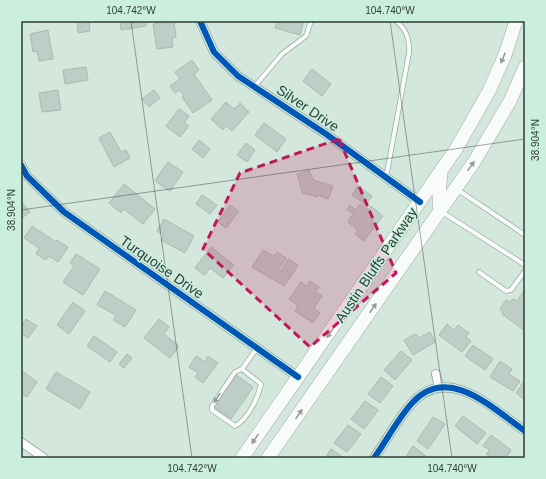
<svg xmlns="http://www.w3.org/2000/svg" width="546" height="479" font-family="Helvetica,sans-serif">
<rect width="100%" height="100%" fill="#d3e7dd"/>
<path fill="#becec6" stroke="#aabab2" d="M77,21H89L90,31L78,33Z
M120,21H146V26L121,30Z
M174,21L176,37L172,38L173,47L157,49L153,24Z
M277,21H304L300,35L275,28Z
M48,30L53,59L39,61L37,51L33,52L30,34Z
M192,60L199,70L194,74L212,100L193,113L182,97L184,96L180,90L175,93L170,86L180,79L175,72Z
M86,67L88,80L65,84L63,70Z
M312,69L331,84L322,96L303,81Z
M58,90L61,110L42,112L39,93Z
M154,90L160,98L149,107L142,99Z
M226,102L234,109L240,103L249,112L232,131L226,126L223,130L211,119Z
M179,109L189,116L184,123L189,126L180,137L166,126Z
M264,123L286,139L277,152L255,135Z
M110,132L121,152L126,150L130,158L114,167L99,138Z
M199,140L210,149L203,158L192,149Z
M246,143L255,150L247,162L237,155Z
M168,162L183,172L170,191L155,181Z
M309,170L313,180L333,186L328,199L318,195L317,197L308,194H303L297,174Z
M124,184L155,209L143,224L124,209L121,213L109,203Z
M358,186L372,196L366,205L352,195Z
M202,195L217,205L210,214L196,204Z
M21,201L30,212L21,219Z
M360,204L368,210L371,206L383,216L364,241L355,234L358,230L348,222L353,214L347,210L350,205L356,210Z
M230,205L239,211L226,228L218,222Z
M164,219L194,236L185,253L161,240L164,235L157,231Z
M32,226L56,242L57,240L68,247L58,262L49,256L46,260L36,254L39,248L24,238Z
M211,247L234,265L223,278L210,268L205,275L195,268Z
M263,250L274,256L277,252L286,258L279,269L291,276L284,286L252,267Z
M76,254L100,269L83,295L63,282L74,266L70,263Z
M288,259L298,265L292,275L282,269Z
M310,281L319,287L315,292L322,296L314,308L320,313L313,323L295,311L298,306L289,299L301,282L307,286Z
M525,289V331L502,314L503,312L500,309L506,300L510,302L513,299L517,301Z
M105,291L136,310L125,327L113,320L116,315L97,305Z
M73,302L85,311L69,334L57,325Z
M26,319L37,326L28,338L21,333V326Z
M159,319L169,327L164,334L179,346L170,358L144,338Z
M447,324L454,330L458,325L469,333L466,337L471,341L462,352L439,335Z
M430,332L435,342L413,355L404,340L416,334L419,338Z
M94,336L117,352L110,362L87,346Z
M473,345L493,359L485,370L465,356Z
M401,351L412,360L395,380L384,370Z
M127,354L132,358L124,368L119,364Z
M196,356L205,362L208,356L218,363L203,383L195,377L198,373L189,367Z
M500,361L512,369L509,374L520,381L513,391L490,377Z
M21,370L37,382L27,397L21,393Z
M56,372L90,392L80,409L46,389Z
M236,375L253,387L231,419L214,407Z
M381,377L393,386L380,403L368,394Z
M525,380V400L516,393Z
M365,401L378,410L364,429L351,419Z
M463,416L486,433L477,444L455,426Z
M433,417L445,424L428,449L417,441Z
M348,425L361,434L347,452L334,443Z
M491,435L511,450L506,458H492L486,454L490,450L483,446Z
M413,446L426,456L424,458H405Z
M331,449L344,458H325Z"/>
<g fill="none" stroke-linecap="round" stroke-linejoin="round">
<g stroke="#9daca4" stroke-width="5.5">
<path id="lane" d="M255,86L282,54L306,36L311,21
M386,178L409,53C410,40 407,30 396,21
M458,190L525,235
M442,212L525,265
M479,272L506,291L511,290L525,271
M242,369L261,384C258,398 248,419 235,426L212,410V406L235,372L242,369L257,348"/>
</g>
<g stroke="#9daca4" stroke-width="10">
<path id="street" d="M200,21L214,52L238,76L326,134L420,202
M21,165L27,176L64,212L298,377
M436,374L439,387
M21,442L44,458
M374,458C387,440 398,418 413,402C449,364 493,409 525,431"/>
</g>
<g stroke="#9daca4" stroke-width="14">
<path id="primary" d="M440,211L439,196L441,173
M242,458L456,149L489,91L505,55L516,21
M268,458L474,162L510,101L525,67"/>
</g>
<use href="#lane" stroke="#f8fbfa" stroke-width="4"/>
<use href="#street" stroke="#f8fbfa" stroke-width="8"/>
<use href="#primary" stroke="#f8fbfa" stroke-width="13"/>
<g stroke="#cbefde" stroke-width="8">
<path id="cycleway" d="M200,21L214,52L238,76L326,134L420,202
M21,165L27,176L64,212L298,377
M374,458C387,440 398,418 413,402C449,364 493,409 525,431"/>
</g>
<use href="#cycleway" stroke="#0057b8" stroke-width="6"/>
</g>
<defs><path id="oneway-solid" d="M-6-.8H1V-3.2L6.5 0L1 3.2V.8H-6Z"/></defs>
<g fill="#949c98">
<use href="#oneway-solid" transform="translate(503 58) rotate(112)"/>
<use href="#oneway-solid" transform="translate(471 166) rotate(-55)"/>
<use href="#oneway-solid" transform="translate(373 308) rotate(-55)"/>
<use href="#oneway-solid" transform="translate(330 333) rotate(125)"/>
<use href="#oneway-solid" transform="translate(217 398) rotate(124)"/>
<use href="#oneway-solid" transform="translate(299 414) rotate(-55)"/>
<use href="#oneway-solid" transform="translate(255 439) rotate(125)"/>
</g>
<path fill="#c2185b" fill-opacity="0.2" stroke="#c2185b" stroke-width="3" stroke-dasharray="8 5" stroke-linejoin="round" d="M339,139L396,273L310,347L203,249L240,173Z"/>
<path fill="none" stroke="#2f3d37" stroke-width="1" stroke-opacity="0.45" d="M131,21L192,458M390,21L452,458M21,210L525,139"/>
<g text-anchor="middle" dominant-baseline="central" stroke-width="3" stroke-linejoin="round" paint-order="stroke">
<g font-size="14" fill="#2f3d37" stroke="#cbefde">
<text transform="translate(308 108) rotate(34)">Silver Drive</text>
<text transform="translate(376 265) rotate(-56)">Austin Bluffs Parkway</text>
<text transform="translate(162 267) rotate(35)">Turquoise Drive</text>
</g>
</g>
<rect width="546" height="479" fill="none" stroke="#cbefde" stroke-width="44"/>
<rect x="22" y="22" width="502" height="435" fill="none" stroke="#2f3d37" stroke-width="1.5"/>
<g font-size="10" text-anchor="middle" fill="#2f3d37">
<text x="131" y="14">104.742°W</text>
<text x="390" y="14">104.740°W</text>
<text transform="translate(535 140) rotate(-90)" y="4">38.904°N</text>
<text transform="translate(11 210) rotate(-90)" y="4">38.904°N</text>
<text x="192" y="472">104.742°W</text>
<text x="452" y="472">104.740°W</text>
</g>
</svg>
